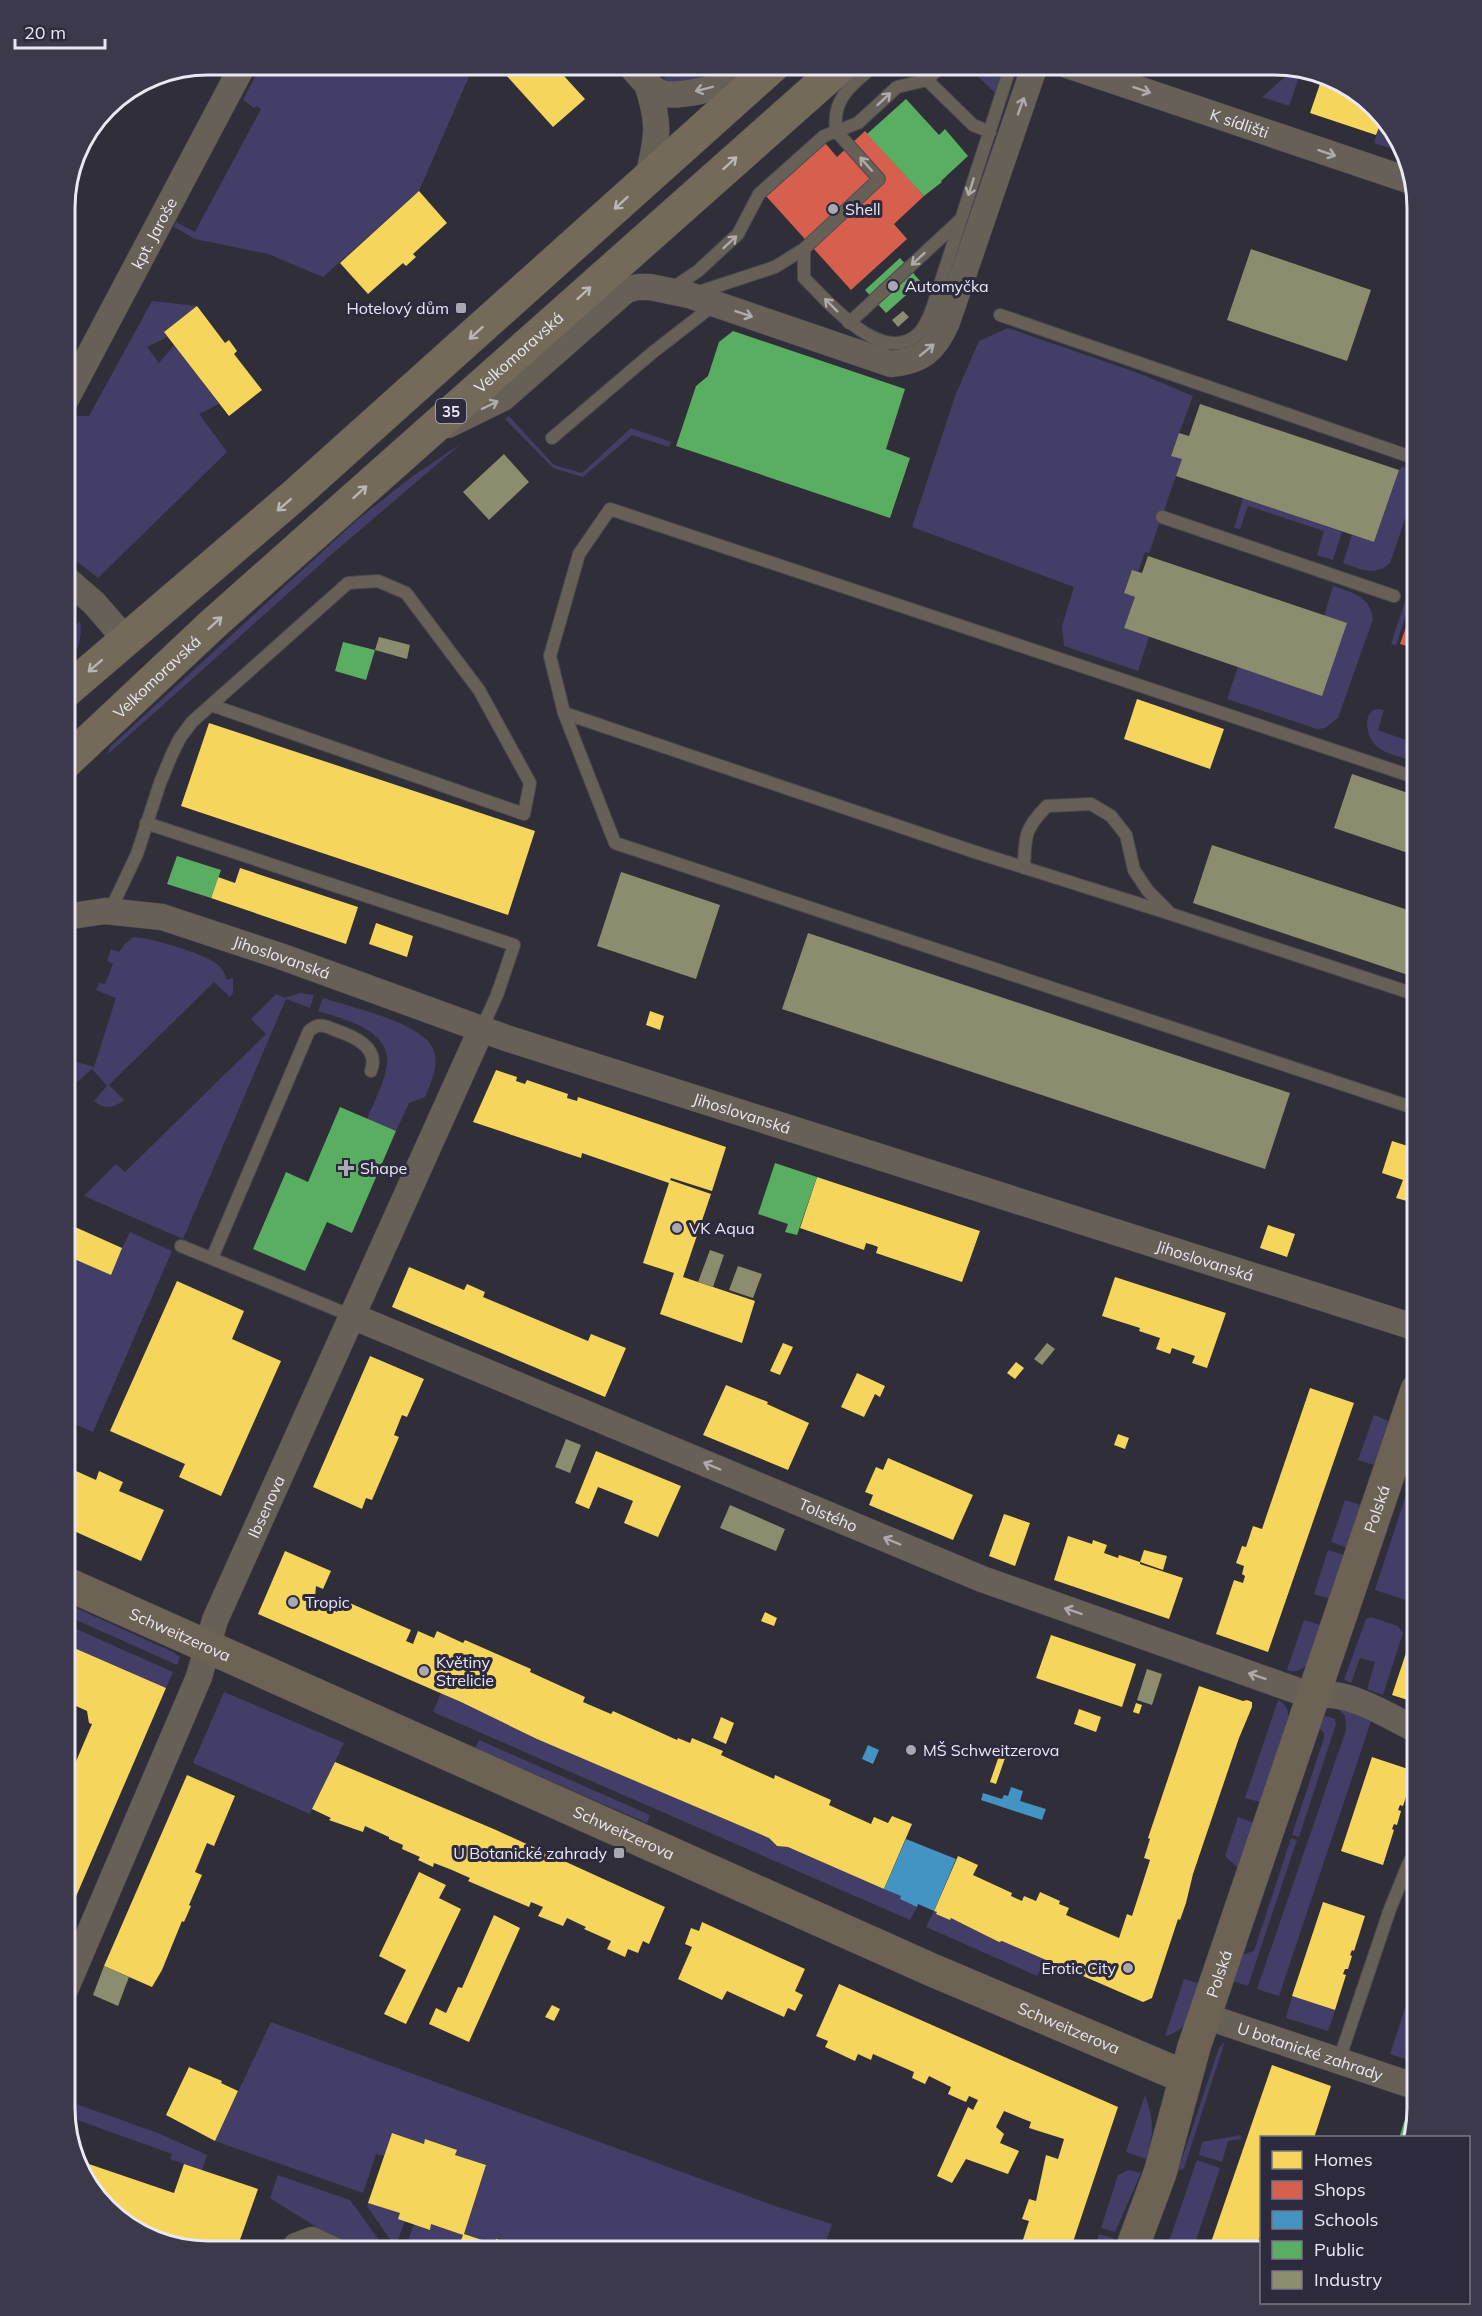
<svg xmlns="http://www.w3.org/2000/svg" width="1482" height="2316" font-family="Mulish,sans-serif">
<rect width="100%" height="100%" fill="#302e38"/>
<path fill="#433e68" d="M261,65H273L282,69L285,65H474L419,191L323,277L268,254L195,239L174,227L176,222L195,232L261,109L256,106L254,108L243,100Z
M678,65H714C699,79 684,89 663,79Z
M966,65H1005L995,93Z
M1294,69L1301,71L1289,106L1262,97Z
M1382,120L1403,144L1405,153L1374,143Z
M152,301L197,306L164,332L167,337L147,347L159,363L174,345L219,404L199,414L227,452L98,578L65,552V431L73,416H89Z
M1008,328L1138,373L1193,396L1171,455L1182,459L1149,553L1145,552L1138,572L1132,570L1124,593L1135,597L1124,628L1149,637L1138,671L1064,646L1062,626L1074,587L912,527L955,396L979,341Z
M509,416L554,465L582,473L631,428L671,442L669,447L632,435L583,477L553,468L505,419Z
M462,443L332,554L107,755L110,747L358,519L413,476Z
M1403,466L1414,474L1416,487L1390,563C1375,577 1360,569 1343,563L1352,535L1374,542L1399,470Z
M1243,498L1342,532L1333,560L1317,555L1324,531L1248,506L1240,529L1234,528Z
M1417,565V582L1396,645L1391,644Z
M1333,586C1353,593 1370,596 1373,619L1338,718L1325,728L1317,729L1227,699L1238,667L1324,616Z
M65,596L76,609L65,619Z
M80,621C83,638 78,653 65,665V634Z
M1378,709L1384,710L1378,730L1417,744V762C1394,754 1367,753 1367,722C1368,714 1371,710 1378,709Z
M133,937C149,937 205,954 217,964C222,968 225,974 227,980L233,978V993L230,997L214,982L109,1085L124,1100C114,1108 105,1110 94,1101L107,1086L92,1069L77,1082C70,1076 71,1069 74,1061L94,1067L116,998L96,990L99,983L105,984L113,964L107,961L111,949L119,952L125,944Z
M300,993L314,995L310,1008L286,999L183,1239L84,1196L116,1164L125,1172L266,1034L251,1019L276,994L285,998Z
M323,998C350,1007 425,1023 434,1051C439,1067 431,1083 425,1097L409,1103L396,1131L367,1119C374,1102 384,1083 387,1065C391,1029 343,1019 318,1011Z
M65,1126L76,1139L69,1147L65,1142Z
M75,1227L122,1248L130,1232L172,1251L93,1432L65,1420V1233L66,1230Z
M1374,1415L1389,1421L1374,1465L1358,1460Z
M1417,1461V1575L1409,1601L1375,1590Z
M1345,1500L1361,1505L1347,1548L1331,1542Z
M1328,1550L1344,1555L1330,1599L1314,1594Z
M65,1603L173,1652L180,1657L177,1665L65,1615Z
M1371,1617L1398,1626L1403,1633L1383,1695L1367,1689L1375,1662L1360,1658L1351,1683L1344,1680L1366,1619Z
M1304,1620L1320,1625C1315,1643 1312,1678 1287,1670Z
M65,1624L173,1672L166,1688L65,1644Z
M224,1692L344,1743L310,1814L193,1763Z
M441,1693L537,1738L769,1838L776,1846L788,1847L901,1896L900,1899L917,1907L910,1920L433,1712Z
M1278,1700C1288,1705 1289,1712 1288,1723L1260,1802L1245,1798Z
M1337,1708L1372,1718L1279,1996L1257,1989L1346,1730L1345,1716Z
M1323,1715L1335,1719L1336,1724L1299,1837L1292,1835L1324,1738V1733L1318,1727Z
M479,1740L650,1815L647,1823L475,1748Z
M1238,1817L1254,1823L1239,1869L1225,1856Z
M1291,1838L1297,1840L1248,1986L1233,1981L1241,1955L1254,1951Z
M934,1911L950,1920L951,1918L986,1933L987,1936L999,1942L1002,1941L1046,1960L1037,1976L926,1927Z
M1417,1972V2063L1390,2054Z
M1184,1979L1200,1984C1193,2006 1190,2031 1165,2036Z
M1292,1996L1335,2010L1328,2031L1286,2018Z
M271,2022L775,2206L832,2224L823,2251H527L497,2239L494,2244L464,2234L486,2166L455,2155L456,2150L426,2139L424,2144L392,2133L384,2156L376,2154L363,2193L215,2141Z
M1225,2041L1184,2168L1178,2171L1219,2048Z
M1145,2095C1154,2120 1154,2134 1146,2159L1126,2152Z
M65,2100L158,2133L207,2155L202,2170L170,2159L172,2154L69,2117L66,2113Z
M1241,2135V2139L1228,2141L1222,2162L1199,2155L1202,2142Z
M1197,2160L1220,2168L1193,2249L1169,2241Z
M1129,2170L1141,2173L1115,2232L1101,2228L1118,2175Z
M278,2175L350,2200L387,2251H346L337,2240L270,2198Z
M368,2203L400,2213L405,2221L396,2245H394L367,2206Z
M414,2224L430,2229L431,2224L463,2235L457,2251H404Z
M1099,2234L1113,2238L1109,2251H1093Z"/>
<path fill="#f6d55c" d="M497,65H554L585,99L553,127Z
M1322,78L1354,89L1382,120L1376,135L1310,113Z
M419,191L447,223L413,254L416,257L406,266L403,263L368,294L340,263Z
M197,306L225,343L229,340L237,351L234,354L262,390L229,416L164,332Z
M1137,699L1224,729L1210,769L1124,739Z
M209,723L535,831L508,915L181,806Z
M240,868L358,907L346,944L211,898L218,877L235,883Z
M376,923L413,936L407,957L369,944Z
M650,1011L664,1016L660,1030L646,1025Z
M496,1070L517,1077L516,1081L525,1084L527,1080L568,1094L567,1098L577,1101L578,1097L726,1147L712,1191L671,1178L670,1180L711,1194L683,1277L755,1301L742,1343L660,1314L674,1273L643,1263L669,1183L582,1153L581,1158L473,1122Z
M1392,1141L1417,1149V1185L1413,1183L1407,1201L1396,1198L1403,1180L1382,1173Z
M817,1177L980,1231L962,1282L876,1253L878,1247L873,1245L866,1243L864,1250L800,1228Z
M1268,1225L1295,1234L1287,1257L1260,1248Z
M75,1227L122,1248L111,1275L65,1255V1233L66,1230Z
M409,1267L464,1290L467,1284L485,1292L483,1297L588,1341L591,1334L626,1348L605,1397L392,1307Z
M1115,1277L1226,1313L1207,1368L1192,1363L1195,1356L1172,1348L1170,1354L1156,1349L1160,1338L1139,1331L1140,1328L1102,1316Z
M177,1281L244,1311L232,1339L281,1361L221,1496L179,1477L185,1464L110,1431Z
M783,1343L793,1347L780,1375L770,1371Z
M370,1356L424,1379L407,1417L402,1415L394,1435L399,1437L372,1500L366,1498L362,1509L313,1487Z
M1016,1362L1024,1368L1015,1379L1007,1373Z
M857,1373L885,1386L880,1397L875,1394L864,1417L841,1407Z
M726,1385L768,1402L767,1404L809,1423L788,1470L703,1435Z
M1310,1388L1354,1403L1268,1652L1216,1634L1234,1580L1243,1583L1245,1576L1242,1574L1244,1566L1236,1563L1242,1546L1246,1547L1253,1526L1262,1529Z
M1118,1434L1129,1438L1125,1449L1114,1445Z
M596,1451L681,1486L658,1537L624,1523L633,1501L598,1487L589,1509L575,1503Z
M888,1458L973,1495L953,1540L869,1505L873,1495L865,1492L876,1467L883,1470Z
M65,1466L96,1480L99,1471L123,1482L119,1491L164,1510L141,1561L65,1527Z
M1004,1514L1030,1523L1015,1566L989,1556Z
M1068,1536L1092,1544L1093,1540L1107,1545L1104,1553L1118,1558L1119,1555L1140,1562L1144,1550L1167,1556L1163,1570L1140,1562V1564L1183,1578L1169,1619L1054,1580Z
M285,1551L331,1571L323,1589L316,1586L315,1597L331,1605L329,1608L337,1612L343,1600L411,1630L406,1641L413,1644L418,1631L434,1638L437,1631L463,1643L465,1640L531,1669L530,1672L585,1697L583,1702L611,1714L613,1711L677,1740L678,1738L690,1743L692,1738L723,1751L721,1755L774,1779L775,1775L831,1800L829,1805L871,1824L874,1817L888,1823L892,1816L912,1824L884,1889L788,1847L777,1846L769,1838L537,1739L461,1702L258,1614Z
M765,1612L777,1618L774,1626L761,1621Z
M1051,1635L1136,1664L1122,1707L1036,1678Z
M65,1644L166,1688L65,1922V1787L92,1724L89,1723L87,1711L65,1701Z
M1408,1647L1417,1650V1703L1392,1695Z
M1199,1686L1243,1701L1247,1700L1252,1702V1707L1239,1738L1193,1874L1186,1903L1180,1920L1178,1919L1152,1998L1143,2002L1002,1941L999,1942L951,1918L950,1920L936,1914L937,1912L934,1911L958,1856L978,1865L973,1875L1012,1893L1011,1896L1022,1901L1024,1896L1036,1901L1040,1892L1060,1901L1059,1904L1069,1908L1066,1915L1119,1938L1127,1914L1132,1916L1150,1860L1144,1858L1150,1839L1148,1838Z
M1136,1703L1142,1705L1139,1714L1133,1712Z
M1079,1709L1101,1717L1096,1732L1074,1724Z
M721,1717L734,1723L726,1744L713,1738Z
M1000,1753L1006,1755L996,1784L990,1782Z
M1372,1757L1414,1771L1403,1806L1400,1805L1398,1810L1401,1811L1397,1825L1394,1824L1392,1829L1394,1830L1383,1865L1341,1851Z
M335,1762L496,1830L665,1907L649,1944L643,1941L638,1953L628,1949L625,1957L607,1949L611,1941L584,1929L586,1927L567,1918L563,1926L538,1916L543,1907L531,1902L529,1907L468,1881L470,1878L452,1870L434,1863L433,1867L418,1860L420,1857L402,1849L403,1845L389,1839V1837L365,1826L363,1832L329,1820L331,1818L312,1809Z
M187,1775L235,1796L214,1846L207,1843L195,1872L202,1875L189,1905L191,1906L184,1922L182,1921L162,1970L152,1987L104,1966Z
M419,1872L446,1885L439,1898L461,1909L406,2024L384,2014L406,1970L379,1956Z
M1323,1902L1365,1916L1354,1951L1352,1950L1350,1955L1352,1956L1348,1969H1345L1343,1974L1346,1975L1335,2010L1292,1996Z
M494,1915L520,1928L469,2042L429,2024L436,2008L446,2013L458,1987L462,1988Z
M702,1922L805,1969L795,1991L803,1995L795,2011L788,2008L784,2017L727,1991L722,2000L678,1979L692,1947L685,1944L691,1928L699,1931Z
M839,1984L1118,2107L1070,2251H1013L1015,2244L1021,2246L1029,2221L1022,2219L1029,2199L1036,2201L1046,2155L1058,2159L1064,2139L1029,2128L1031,2122L1004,2111L996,2127L1004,2134L1000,2143L1019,2151L1008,2174L966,2159L952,2183L937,2176L968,2107L973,2110L978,2100L969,2096L966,2102L948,2094L951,2087L929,2076L925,2084L912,2078L914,2072L873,2054L871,2060L858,2054L855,2061L825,2047L828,2041L816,2036Z
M552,2005L560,2009L554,2021L545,2017Z
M1272,2065L1331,2086L1314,2138H1262V2231L1254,2251H1208Z
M189,2067L222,2081L221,2083L238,2091L215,2141L166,2115Z
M392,2133L424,2144L425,2139L457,2150L455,2155L486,2165L464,2234L494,2244L496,2239L531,2251H457L463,2235L431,2224L430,2230L398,2219L400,2213L368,2203Z
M77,2160L174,2193L184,2164L258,2189L236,2251H199L129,2227L79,2172Z"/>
<path fill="#d6604d" d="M865,131L924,196L894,224L907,239L851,290L766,196L825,143L837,157Z
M1417,596V649L1400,644Z"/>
<path fill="#4393c3" d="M868,1745L879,1750L873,1764L862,1759Z
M1011,1787L1023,1791L1020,1801L1046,1809L1042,1820L981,1800L983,1793L1002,1799L1004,1795L1008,1796Z
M906,1839L956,1859L934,1911L918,1904L917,1907L900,1899L901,1896L884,1889Z"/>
<path fill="#5aae61" d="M906,99L939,135L945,129L968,156L941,181L942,182L924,196L867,134Z
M900,258L921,282L886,313L865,290Z
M733,331L905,389L886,449L910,458L890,518L676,446L696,386L708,376L719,342Z
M343,642L375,650L366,680L335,671Z
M177,856L221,870L211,898L167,884Z
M340,1107L396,1131L352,1233L327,1222L305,1271L253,1249L286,1172L308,1182Z
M775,1163L817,1177L797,1235L785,1232L788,1224L758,1214Z
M1405,2119L1413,2122L1409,2138H1399Z"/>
<path fill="#8c8c6e" d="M1251,249L1371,290L1347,361L1227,320Z
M903,311L909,317L898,327L892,320Z
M1200,404L1399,470L1374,542L1176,476L1182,459L1171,456L1179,433L1189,436Z
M504,454L529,482L489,520L463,492Z
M1148,556L1347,623L1322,696L1124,628L1135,597L1124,593L1132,570L1142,573Z
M379,637L410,645L407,659L375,650Z
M1352,774L1417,796V856L1334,828Z
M1212,845L1417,913V978L1193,903Z
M621,872L720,905L696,979L597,946Z
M808,933L1290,1093L1265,1169L782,1009Z
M710,1250L724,1255L713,1287L698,1282Z
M738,1266L762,1274L753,1298L729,1290Z
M1047,1343L1055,1349L1042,1365L1034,1359Z
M566,1439L581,1445L570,1473L555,1467Z
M730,1505L785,1529L776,1551L720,1528Z
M1147,1669L1162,1674L1152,1705L1137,1700Z
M104,1966L129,1977L118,2006L93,1995Z"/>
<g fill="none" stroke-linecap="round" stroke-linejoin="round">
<g stroke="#4b4951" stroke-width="14">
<path id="lane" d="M927,80L942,65
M804,249V278C828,301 883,369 919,333C924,328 928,318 931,312L1011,65
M671,289L698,271L738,234L759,194L824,136L858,123L897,87L927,80L973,125L990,132
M696,293L775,267L804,249L879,179L836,131C832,97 852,85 875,65
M1000,315L1417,459
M849,323L960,220
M552,438L652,353L715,304
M1162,517L1394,596
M564,713L975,852L1171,914L1417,995
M146,823L514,945L497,995L481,1030
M1024,868C1025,837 1024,829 1047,806L1091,804L1111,816L1126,835L1134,870L1148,891L1168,911
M110,911L137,854L160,783L172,754L180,738L192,722L211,705L348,583L378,581L406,593L479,690L530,783L524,814L211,705
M1417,1109L615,843L564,713L550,656L579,554L610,509L1417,778
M181,1246L352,1316
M212,1258L309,1031C310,1030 316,1026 317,1026C323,1024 330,1028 335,1030C353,1036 380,1047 371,1071
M1339,2060L1390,1909L1408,1865L1417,1849"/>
</g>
<g stroke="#4b4951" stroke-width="27">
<g id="street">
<path d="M630,65C639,75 648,88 661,93C681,100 738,81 761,76"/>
<path id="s1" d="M1067,65L1411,181"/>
<path d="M647,84C661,126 657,137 648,178"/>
<path id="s2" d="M65,401L243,65"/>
<path d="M448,425L503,398L626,290L638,287H650L689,295L891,364C922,361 935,350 947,322L1035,65"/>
<path d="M65,578L94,603L126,640"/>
<path id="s3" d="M65,917L105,911L162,917L280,956L506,1038L1417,1328"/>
<path id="s4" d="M352,1316L982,1579L1312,1696C1318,1696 1325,1694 1331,1695C1357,1696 1394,1719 1417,1730"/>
<path id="s5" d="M65,1990L199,1677L215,1620L481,1030"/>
<path id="s6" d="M1205,2016L1417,2087"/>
<path d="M294,2251L296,2246L312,2240L335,2251"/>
</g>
</g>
<g stroke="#4b4951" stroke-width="34">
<g id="secondary">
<path id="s7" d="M65,1583L932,1970L1185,2077"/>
<path id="s8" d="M1131,2251L1160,2173L1194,2047L1417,1390"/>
</g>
</g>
<g stroke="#4b4951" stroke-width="34">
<g id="primary">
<path d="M65,692L296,494L774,65"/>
<path id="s9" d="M65,763L214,623L842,65"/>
</g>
</g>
<use href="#lane" stroke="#676057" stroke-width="12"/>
<use href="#street" stroke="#676057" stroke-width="26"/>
<use href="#secondary" stroke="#6c6355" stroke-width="33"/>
<use href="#primary" stroke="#736a59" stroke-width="33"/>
</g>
<defs><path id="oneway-shaft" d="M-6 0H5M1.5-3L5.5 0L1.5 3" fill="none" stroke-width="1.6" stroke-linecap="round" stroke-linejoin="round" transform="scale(1.5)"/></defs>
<g stroke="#aeabad">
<use href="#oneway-shaft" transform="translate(704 89) rotate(166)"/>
<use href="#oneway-shaft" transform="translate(1142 90) rotate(19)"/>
<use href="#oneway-shaft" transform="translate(884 99) rotate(-43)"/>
<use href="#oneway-shaft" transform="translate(1021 106) rotate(-70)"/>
<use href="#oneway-shaft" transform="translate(1327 153) rotate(19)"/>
<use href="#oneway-shaft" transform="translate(866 164) rotate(-131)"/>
<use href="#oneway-shaft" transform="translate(971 187) rotate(108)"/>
<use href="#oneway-shaft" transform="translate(730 242) rotate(-43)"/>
<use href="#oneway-shaft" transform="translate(918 259) rotate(137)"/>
<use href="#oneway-shaft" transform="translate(831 305) rotate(-135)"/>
<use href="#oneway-shaft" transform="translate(744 314) rotate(19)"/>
<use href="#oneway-shaft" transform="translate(927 350) rotate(-39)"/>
<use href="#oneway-shaft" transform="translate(490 405) rotate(-26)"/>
<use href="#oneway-shaft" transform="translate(712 1466) rotate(-157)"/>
<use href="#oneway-shaft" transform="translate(892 1541) rotate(-157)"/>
<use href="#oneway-shaft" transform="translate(1073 1611) rotate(-161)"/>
<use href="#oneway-shaft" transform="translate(1257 1676) rotate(-161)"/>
</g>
<g stroke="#bab6b6">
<use href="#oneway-shaft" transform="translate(730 163) rotate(-42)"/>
<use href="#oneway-shaft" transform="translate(621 203) rotate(138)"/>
<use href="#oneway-shaft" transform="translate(584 293) rotate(-42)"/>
<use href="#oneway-shaft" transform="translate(476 333) rotate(138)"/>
<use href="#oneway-shaft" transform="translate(360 492) rotate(-42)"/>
<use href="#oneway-shaft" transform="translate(284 505) rotate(139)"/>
<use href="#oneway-shaft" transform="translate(215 623) rotate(-42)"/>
<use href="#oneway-shaft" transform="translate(95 666) rotate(139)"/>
</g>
<g fill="#a8a7b2" stroke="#2c2a3c" stroke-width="2">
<circle cx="833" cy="209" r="6"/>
<circle cx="893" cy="286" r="6"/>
<rect x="455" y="302" width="12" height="12" rx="3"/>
<path d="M343 1159h6v6h6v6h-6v6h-6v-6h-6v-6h6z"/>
<circle cx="677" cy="1228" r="6"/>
<circle cx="293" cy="1602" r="6"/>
<circle cx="424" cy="1671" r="6"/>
<circle cx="911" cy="1750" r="6"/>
<rect x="613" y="1847" width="12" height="12" rx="3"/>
<circle cx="1128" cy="1968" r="6"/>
</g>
<g text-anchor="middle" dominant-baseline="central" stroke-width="6" stroke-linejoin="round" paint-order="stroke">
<rect fill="#2c2a3c" stroke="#b0afbd" stroke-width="1.5" x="436" y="399" width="30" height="24" rx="4.5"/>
<g font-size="15" font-weight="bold" fill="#e9e8f4">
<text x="451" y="411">35</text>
</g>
<g font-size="16" fill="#e9e8f4" stroke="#2c2a3c">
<text stroke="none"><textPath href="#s1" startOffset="182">K sídlišti</textPath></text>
<text stroke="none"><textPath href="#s2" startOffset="190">kpt. Jaroše</textPath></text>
<text stroke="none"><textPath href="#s9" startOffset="612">Velkomoravská</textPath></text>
<text stroke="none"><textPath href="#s9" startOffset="126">Velkomoravská</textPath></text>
<text stroke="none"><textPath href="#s3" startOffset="224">Jihoslovanská</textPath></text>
<text stroke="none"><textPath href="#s3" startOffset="710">Jihoslovanská</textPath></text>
<text stroke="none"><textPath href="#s3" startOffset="1196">Jihoslovanská</textPath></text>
<text stroke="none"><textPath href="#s5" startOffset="524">Ibsenova</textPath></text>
<text stroke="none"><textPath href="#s8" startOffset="782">Polská</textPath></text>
<text stroke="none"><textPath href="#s4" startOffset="516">Tolstého</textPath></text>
<text stroke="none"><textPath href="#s7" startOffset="126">Schweitzerova</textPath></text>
<text stroke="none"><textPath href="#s7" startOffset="612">Schweitzerova</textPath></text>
<text stroke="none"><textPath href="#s8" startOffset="291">Polská</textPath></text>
<text stroke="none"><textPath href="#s7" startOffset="1098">Schweitzerova</textPath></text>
<text stroke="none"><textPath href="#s6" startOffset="111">U botanické zahrady</textPath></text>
</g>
<g font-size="16" fill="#e9e8f4" stroke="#2c2a3c" text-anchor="start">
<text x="845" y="209">Shell</text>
<text x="905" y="286">Automyčka</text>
<text x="449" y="308" text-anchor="end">Hotelový dům</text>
<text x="360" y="1168">Shape</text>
<text x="689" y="1228">VK Aqua</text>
<text x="305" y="1602">Tropic</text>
<text x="436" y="1662">Květiny<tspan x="436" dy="18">Strelicie</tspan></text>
<text x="923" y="1750">MŠ Schweitzerova</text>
<text x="607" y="1853" text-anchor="end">U Botanické zahrady</text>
<text x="1116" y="1968" text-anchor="end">Erotic City</text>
</g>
</g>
<path d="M0 0H1482V2316H0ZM208 75H1274A133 133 0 0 1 1407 208V2108A133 133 0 0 1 1274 2241H208A133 133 0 0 1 75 2108V208A133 133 0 0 1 208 75Z" fill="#3b394b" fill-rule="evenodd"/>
<path fill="none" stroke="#e9e8f4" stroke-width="3" d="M208 75H1274A133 133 0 0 1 1407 208V2108A133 133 0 0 1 1274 2241H208A133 133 0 0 1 75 2108V208A133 133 0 0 1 208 75Z"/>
<rect x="1260" y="2136" width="210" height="168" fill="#2c2a3c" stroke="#787686" stroke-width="1.5"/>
<rect x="1272" y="2151" width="30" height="18" fill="#f6d55c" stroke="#787686" stroke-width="1.5"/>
<text x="1314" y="2166" font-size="18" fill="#e9e8f4">Homes</text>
<rect x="1272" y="2181" width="30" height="18" fill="#d6604d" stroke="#787686" stroke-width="1.5"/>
<text x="1314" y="2196" font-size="18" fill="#e9e8f4">Shops</text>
<rect x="1272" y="2211" width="30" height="18" fill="#4393c3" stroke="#787686" stroke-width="1.5"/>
<text x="1314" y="2226" font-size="18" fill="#e9e8f4">Schools</text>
<rect x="1272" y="2241" width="30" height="18" fill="#5aae61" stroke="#787686" stroke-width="1.5"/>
<text x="1314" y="2256" font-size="18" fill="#e9e8f4">Public</text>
<rect x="1272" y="2271" width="30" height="18" fill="#8c8c6e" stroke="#787686" stroke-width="1.5"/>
<text x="1314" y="2286" font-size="18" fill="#e9e8f4">Industry</text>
<path d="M15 39v9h90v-9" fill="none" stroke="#e9e8f4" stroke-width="3"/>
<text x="24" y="39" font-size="18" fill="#e9e8f4" stroke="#2c2a3c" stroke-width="4.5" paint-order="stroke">20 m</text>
</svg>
